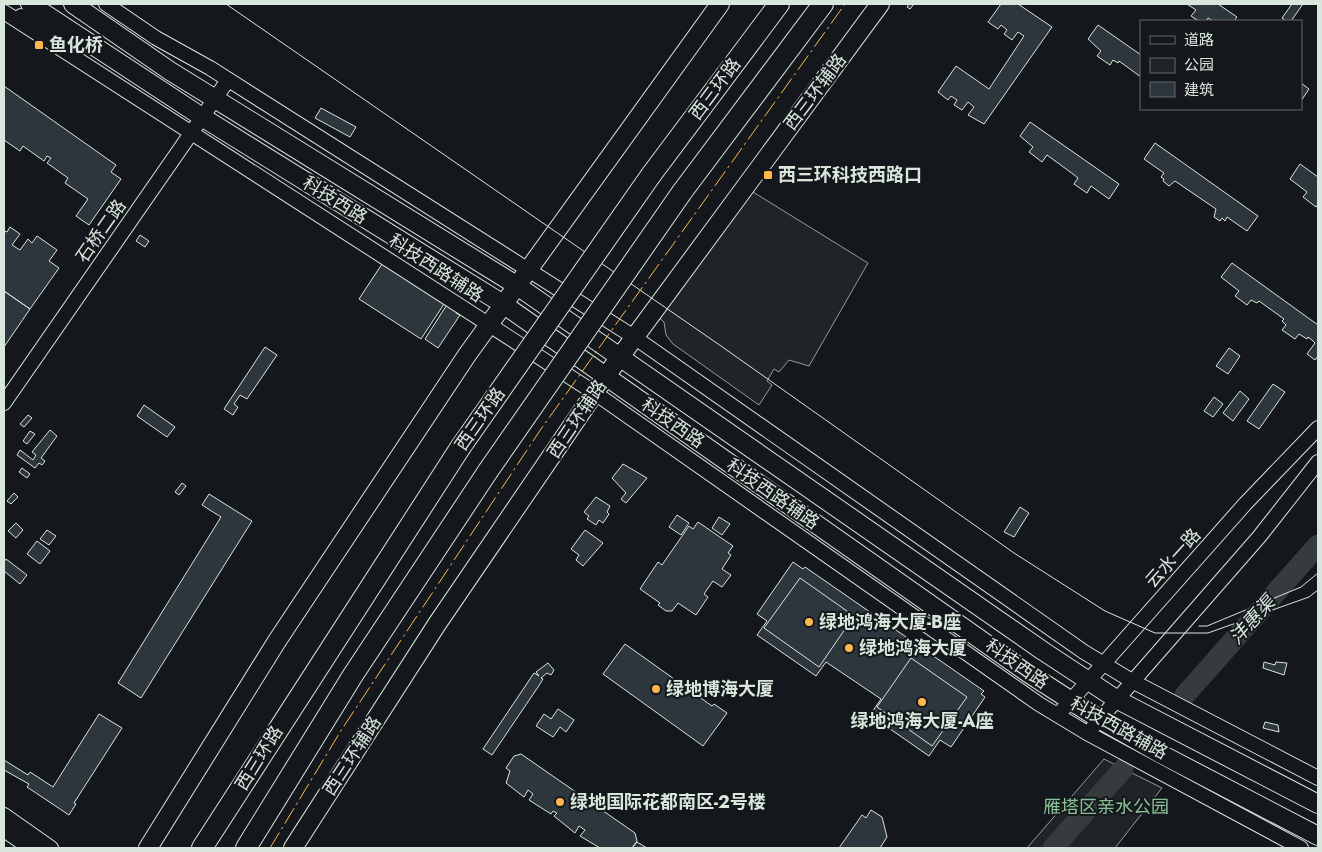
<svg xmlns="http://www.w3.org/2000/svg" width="1322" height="852" font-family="Jost,'Noto Sans SC',sans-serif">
<rect width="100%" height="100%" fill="#14181c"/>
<path fill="#202428" stroke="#939e99" d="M753,192L868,263L809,366L789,360L779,372L774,369L767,381L772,385L759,405L673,344L666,335L664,322L659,318Z
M1104,759L1162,788L1115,848H1027Z"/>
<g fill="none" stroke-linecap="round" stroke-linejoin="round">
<path stroke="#363b3e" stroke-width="21" d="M1185,695L1318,545
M1053,848L1123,769"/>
</g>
<path fill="#2c363c" stroke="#d8e6dc" d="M909,4H914L910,9L907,7Z
M1001,4H1018L1052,27L984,124L968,115L974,107L968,102L962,110L954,105L957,100L951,96L948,100L938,92L956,66L989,89L1024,36L1018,32L1012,40L1004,34L1007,30L1001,25L998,29L988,22Z
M1187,4H1218L1237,17L1234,21H1213L1208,18L1206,21H1199L1191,16L1196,10Z
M1292,4H1303L1291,21H1286L1282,18Z
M1098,25L1141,55V77L1119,61L1118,63L1113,60L1110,65L1097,56L1101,51L1088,39Z
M1301,83L1309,89L1301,101Z
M4,86L116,165L111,172L121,179L89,225L76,216L88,199L65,183L68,178L47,163L51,158L47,156L44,161L23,146L20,151L4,140Z
M321,108L356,127L350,137L315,118Z
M1030,122L1119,184L1109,199L1091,186L1087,193L1074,184L1078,178L1073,174L1047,155L1042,162L1029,152L1033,147L1020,136Z
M1155,143L1258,216L1247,231L1227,217L1225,221L1222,218L1220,221L1214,217L1216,209L1175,181L1169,186L1163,181L1164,179L1161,177L1164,173L1144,159Z
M1300,164L1318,177V204L1316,207L1303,197L1307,192L1290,179Z
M10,227L20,234L12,245L20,250L28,239L32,243L37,236L57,250L49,261L59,268L30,309L4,291V231L7,232Z
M140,235L149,241L145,247L136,241Z
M1232,263L1318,325V356L1315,360L1307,354L1315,343L1312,340L1308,337L1307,339L1299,334L1295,339L1282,330L1286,325L1282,321L1284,319L1259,301L1257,303L1251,300L1247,305L1235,296L1239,291L1221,277Z
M382,264L444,304L421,339L359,299Z
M4,291L30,309L4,347Z
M448,303L458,310L456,313L460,315L438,348L425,339Z
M265,347L277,355L247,399L240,395L234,404L238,407L233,415L224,409Z
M1229,348L1240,356L1228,374L1216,366Z
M1273,384L1285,392L1259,429L1247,421Z
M1240,391L1249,399L1233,421L1223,413Z
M1214,397L1223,404L1213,417L1204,411Z
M144,405L175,427L167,437L137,416Z
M28,415L32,418L24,427L20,424Z
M50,430L57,436L41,458L45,461L42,465L39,463L35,468L17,455L20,450L33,460L36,455L32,452Z
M30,431L35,434L27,444L23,441Z
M623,464L647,478L626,503L621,499L626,493L612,478Z
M22,468L30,474L27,478L19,472Z
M182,483L186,486L179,495L175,492Z
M14,493L18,497L11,504L7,501Z
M209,494L252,521L141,698L118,683L221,517L202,505Z
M596,497L610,506L607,512L609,514L603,523L599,520L596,525L587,519L589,516L584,512Z
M1020,507L1029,513L1014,537L1004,532Z
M677,515L689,523L681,535L669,527Z
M719,517L730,524L722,535L712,528Z
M698,522L733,546L728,553L731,555L722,569L731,575L722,587L713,581L704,594L708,597L696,615L678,603L672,611H666L658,605L660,603L640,589L658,562L662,565L689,526L693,529Z
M16,523L23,530L16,538L8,531Z
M47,530L56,536L49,545L40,539Z
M585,530L603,543L583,566L576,560L579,555L571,549Z
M37,541L50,551L40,564L27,554Z
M6,559L27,575L20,584L4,571V562Z
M793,562L803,569L805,567L984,691L981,694L985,697L951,747L940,740L929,756L870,715L881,699L826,662L816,676L757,635L767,621L757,614Z
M800,578L854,616L819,667L764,628Z
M625,644L712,706L714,704L727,713L703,746L603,674Z
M911,658L967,697L932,746L877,707Z
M1264,662L1275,665L1276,662L1287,663L1284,675L1263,668Z
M548,663L554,670L551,675L547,673L541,678L543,679L538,687L492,755L483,749L534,673L539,676L536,672Z
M558,709L574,720L566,732L560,727L553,737L536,726L544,714L551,719Z
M99,714L122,728L74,803L76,804L69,815L27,787L29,784L4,770V760L28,775L30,772L53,787Z
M1265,722L1278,725L1279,732L1263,728Z
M521,754L635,833L637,841L632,848H600L580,836L585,830L579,826L575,833L554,816L557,813L553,811L551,814L529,800L533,794L528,790L524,797L506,783L510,771L506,768L514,756Z
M871,810L882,817L887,837L880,848H839L862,815L866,818Z
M637,842L647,848H632Z"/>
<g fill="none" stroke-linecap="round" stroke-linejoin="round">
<g stroke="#d8e6dc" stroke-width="16">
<path id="minor" d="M106,4L156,38L210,68L634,337L1084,652L1132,681L1318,778
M4,12L595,393L1039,704L1087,733L1301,848
M21,16L70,37
M4,403L228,80
M1058,715L1245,504L1318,428
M1093,727L1259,537L1318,462
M4,815L51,848
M4,830L30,848"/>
</g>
<g stroke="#d8e6dc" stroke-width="20">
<path id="major" d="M30,4L202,117L503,304L1028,673L1099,719L1159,753L1318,836
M73,4L170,71L516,285L1043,651L1116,699L1318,804
M148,848L277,641L467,355L720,4
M293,848L437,624L606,376L880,4"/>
</g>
<g stroke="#d8e6dc" stroke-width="22">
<path id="highway" d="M651,175L779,4
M682,192L823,4
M202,848L460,448
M246,848L353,675L488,471"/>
</g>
<use href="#minor" stroke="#14181c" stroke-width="14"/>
<use href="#major" stroke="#14181c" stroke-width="18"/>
<use href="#highway" stroke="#14181c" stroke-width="20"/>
<path stroke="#d8e6dc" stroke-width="1" d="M226,4L721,346L1014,553L1105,611L1155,633H1208L1309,597L1318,590
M1199,626H1207L1301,587L1318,573"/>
<g stroke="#d8e6dc" stroke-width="22" stroke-linecap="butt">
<path id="highway-bridge" d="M460,448L651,175
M488,471L682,192"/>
</g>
<use href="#highway-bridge" stroke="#14181c" stroke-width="20"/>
<path stroke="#ffb74d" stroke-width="1" stroke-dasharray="18 4 2.5 4" stroke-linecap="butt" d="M270,848L342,729L541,429L845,4"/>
</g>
<g fill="#ffb74d" stroke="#14181c" stroke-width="2">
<rect x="34" y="40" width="10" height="10" rx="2.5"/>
<rect x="763" y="170" width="10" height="10" rx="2.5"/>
<circle cx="809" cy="622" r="5"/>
<circle cx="849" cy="648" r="5"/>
<circle cx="656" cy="689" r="5"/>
<circle cx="922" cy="702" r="5"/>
<circle cx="560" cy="802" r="5"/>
</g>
<g text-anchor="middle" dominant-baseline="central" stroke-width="4" stroke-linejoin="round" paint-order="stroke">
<g font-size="18" font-weight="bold" fill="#d8e6dc" stroke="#14181c" text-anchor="start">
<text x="49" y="45">鱼化桥</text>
<text x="778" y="175">西三环科技西路口</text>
<text x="819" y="622">绿地鸿海大厦-B座</text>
<text x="859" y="648">绿地鸿海大厦</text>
<text x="666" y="689">绿地博海大厦</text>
<text x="922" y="721" text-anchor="middle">绿地鸿海大厦-A座</text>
<text x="570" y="802">绿地国际花都南区-2号楼</text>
</g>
<g font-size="18" fill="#d8e6dc" stroke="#14181c">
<text transform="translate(715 89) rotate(-53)">西三环路</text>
<text transform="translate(815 92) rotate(-53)">西三环辅路</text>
<text transform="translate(335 200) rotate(32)">科技西路</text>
<text transform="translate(101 231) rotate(-55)">石桥二路</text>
<text transform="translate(436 268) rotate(33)">科技西路辅路</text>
<text transform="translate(480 419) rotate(-55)">西三环路</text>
<text transform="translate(577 419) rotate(-56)">西三环辅路</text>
<text transform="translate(673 423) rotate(35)">科技西路</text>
<text transform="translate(773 494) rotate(35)">科技西路辅路</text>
<text transform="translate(1173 558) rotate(-48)">云水一路</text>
<text transform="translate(1017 664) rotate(35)">科技西路</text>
<text transform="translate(1119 728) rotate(29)">科技西路辅路</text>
<text transform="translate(352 756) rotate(-57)">西三环辅路</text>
<text transform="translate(259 758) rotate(-58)">西三环路</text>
</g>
<g font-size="18" fill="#8ac095" stroke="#14181c">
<text x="1106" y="807">雁塔区亲水公园</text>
</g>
<g font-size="19" font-style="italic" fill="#d8e6dc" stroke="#14181c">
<text transform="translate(1252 620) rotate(-48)">沣惠渠</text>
</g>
</g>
<rect width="1322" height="852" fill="none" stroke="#d8e6dc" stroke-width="10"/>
<rect x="1140" y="20" width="162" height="90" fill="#14181c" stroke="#626a69"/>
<rect x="1150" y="36" width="25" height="8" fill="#14181c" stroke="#626a69"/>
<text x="1184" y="45" font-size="15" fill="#d8e6dc">道路</text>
<rect x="1150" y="58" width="25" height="15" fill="#202428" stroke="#626a69"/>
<text x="1184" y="70" font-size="15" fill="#d8e6dc">公园</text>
<rect x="1150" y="82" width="25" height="15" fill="#2c363c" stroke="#626a69"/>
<text x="1184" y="95" font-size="15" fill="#d8e6dc">建筑</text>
</svg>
